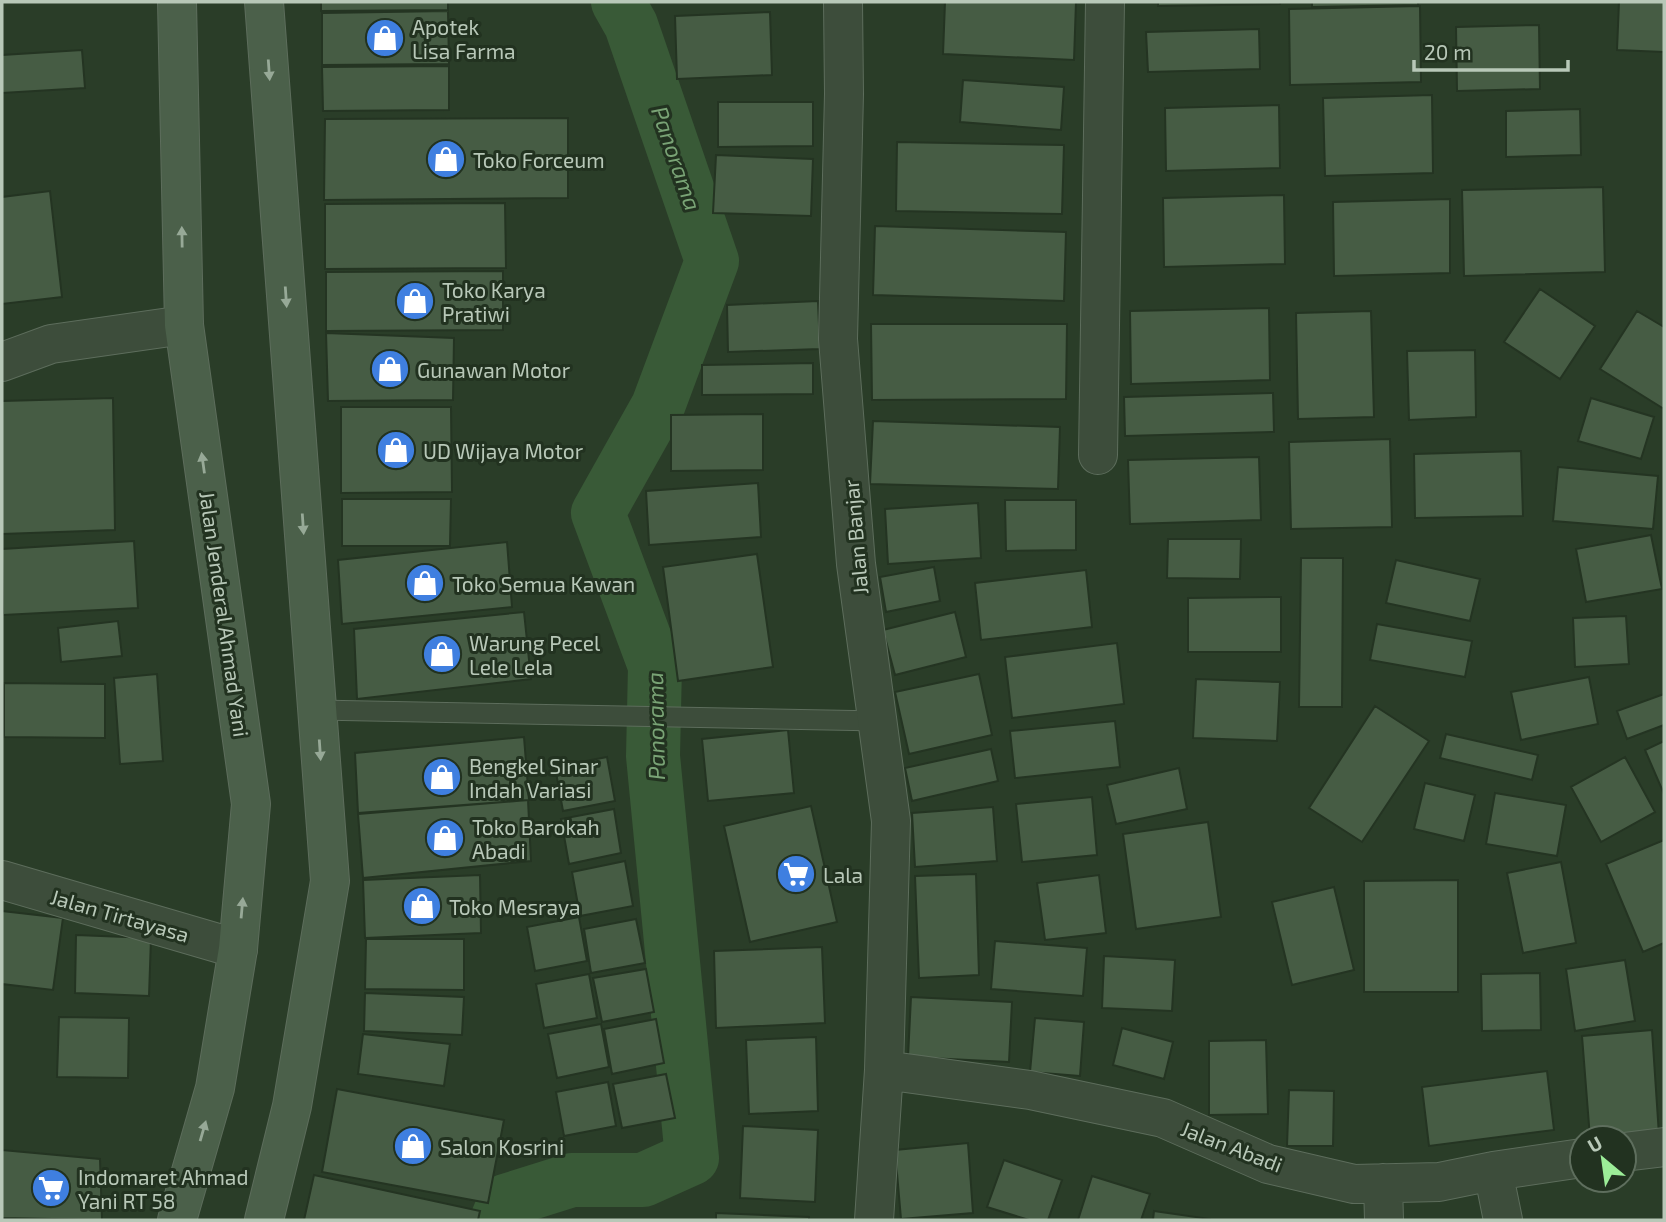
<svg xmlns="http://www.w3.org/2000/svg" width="1666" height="1222" font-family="'Exo 2',sans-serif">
<rect width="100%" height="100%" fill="#2a3d28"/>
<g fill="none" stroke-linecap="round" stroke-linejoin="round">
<path stroke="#395a37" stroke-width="54" d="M497,1220L505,1201L572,1180H643L692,1158L653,756L655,666L598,513L658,406L712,261L631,25L618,2"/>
</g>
<path fill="#465c44" stroke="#243422" stroke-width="2" d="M321,2H448V10L321,11Z
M945,2H1076L1074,60L943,54Z
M1158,2H1280V4L1158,6Z
M1312,2H1418V5L1312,7Z
M1619,2H1664V52L1617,50Z
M1420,6L1421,82L1290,85L1289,9Z
M448,11L449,64L322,65V13Z
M770,12L772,75L677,79L675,16Z
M1539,25L1540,89L1457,91L1456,27Z
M1259,29L1260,69L1148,72L1146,32Z
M82,50L85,88L2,93V55Z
M449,66V110L323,111L322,67Z
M963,80L1064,87L1061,130L960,122Z
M1432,95L1433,173L1325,176L1323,98Z
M718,102H813V146L718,147Z
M1279,105L1280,168L1166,171L1165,108Z
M1580,109L1581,155L1506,157V111Z
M568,118V198L324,200L325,119Z
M897,142L1064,145L1062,214L896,211Z
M716,155L813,159L811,216L713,213Z
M1603,187L1605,272L1464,276L1462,190Z
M50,191L62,297L2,304V197Z
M1284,195L1285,264L1164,267L1163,198Z
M1450,199V273L1334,276L1333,202Z
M505,203L506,268L325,269V204Z
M875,226L1066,232L1064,301L873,295Z
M503,271V330L326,331V272Z
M1540,289L1595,326L1560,379L1504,342Z
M818,301L820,349L728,352L727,305Z
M1269,308L1270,380L1131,384L1130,311Z
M1371,311L1374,417L1298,419L1296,313Z
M1637,311L1664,327V409L1600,369Z
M871,324H1067L1066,399L872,400Z
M326,333L454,338L453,400L328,401Z
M1475,350L1476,417L1409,420L1407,351Z
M813,363V394L702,395V365Z
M1273,393L1274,432L1125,436L1124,397Z
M113,398L115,530L2,534V401Z
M1591,398L1654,417L1641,459L1578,441Z
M341,407H451L452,492L341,493Z
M763,414V470L671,471V415Z
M873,421L1060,427L1058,489L870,484Z
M1390,439L1392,527L1291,529L1289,442Z
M1521,451L1523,516L1415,518L1414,454Z
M1259,457L1261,520L1130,524L1128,460Z
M1558,467L1658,476L1653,529L1553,521Z
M758,483L761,537L649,545L646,491Z
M342,499H451L450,546H342Z
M1005,500H1076V550L1006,551Z
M978,503L981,558L888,564L885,509Z
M1651,535L1662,589L1586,602L1576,549Z
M1168,539H1241L1240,579L1167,578Z
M134,541L138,608L3,615L2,549Z
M507,542L512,607L342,624L338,560Z
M757,554L773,667L678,681L663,567Z
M1301,558H1343L1342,707H1299Z
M1396,560L1480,579L1470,621L1386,603Z
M934,567L940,601L886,612L880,577Z
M1086,570L1092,627L981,640L975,583Z
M1281,597V652H1188V598Z
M524,612L531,679L357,699L354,629Z
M955,612L966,657L895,675L883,630Z
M1626,616L1629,664L1575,667L1573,618Z
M118,621L122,656L61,662L58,628Z
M1377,624L1472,641L1465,677L1370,660Z
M1117,643L1124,704L1012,718L1005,657Z
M157,674L163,761L120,764L114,678Z
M979,674L992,735L909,754L895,692Z
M1589,677L1598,724L1521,740L1511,692Z
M1196,679L1280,682L1277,741L1193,738Z
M4,683L105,684V738L4,737Z
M1664,694V725L1627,739L1617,711Z
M1375,706L1429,741L1362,842L1309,808Z
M1115,721L1120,767L1015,778L1010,731Z
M788,730L794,793L708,801L702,739Z
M1446,734L1538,755L1532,780L1440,758Z
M524,737L529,800L358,813L355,753Z
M1664,741V794L1645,750Z
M991,749L998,781L912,801L905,768Z
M607,757L615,801L563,811L555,767Z
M1625,757L1655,812L1601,842L1571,787Z
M1179,768L1187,809L1116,824L1107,785Z
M1425,783L1475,795L1464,841L1414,829Z
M1495,793L1566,805L1557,856L1486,844Z
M1092,797L1097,855L1022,862L1016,804Z
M528,800L531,861L363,878L358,814Z
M811,806L837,922L750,942L724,826Z
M993,807L997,861L915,867L912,813Z
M614,809L621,853L569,864L561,819Z
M1208,822L1221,917L1136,929L1123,834Z
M1664,840V943L1643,952L1606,864Z
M625,861L633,906L580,916L572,872Z
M1561,862L1576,943L1523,953L1507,873Z
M976,874L979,975L919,978L915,876Z
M480,875L481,933L365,938L363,880Z
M1099,875L1106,933L1045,940L1037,883Z
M1458,880V992H1364V881Z
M1334,887L1354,970L1292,985L1272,902Z
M2,911L63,918L53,990L2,984Z
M579,917L587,961L535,971L527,927Z
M636,919L645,963L591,973L584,929Z
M76,935L151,938L149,996L75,993Z
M366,939H464V990L365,989Z
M995,941L1087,948L1083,996L991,989Z
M822,947L825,1023L716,1028L714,951Z
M1104,956L1175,960L1172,1011L1102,1008Z
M1625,960L1635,1021L1575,1031L1566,969Z
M646,969L654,1012L602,1022L593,978Z
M1540,973L1541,1030L1482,1031L1481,974Z
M589,974L597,1018L544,1028L536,984Z
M365,993L464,997L462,1035L364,1031Z
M911,997L1012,1002L1009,1062L908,1057Z
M59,1017L129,1018L128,1078L57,1077Z
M1035,1018L1084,1022L1080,1076L1030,1072Z
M656,1019L664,1063L612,1074L604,1029Z
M601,1024L609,1067L557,1078L548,1034Z
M1122,1028L1173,1042L1164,1079L1113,1065Z
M1652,1030L1659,1135L1590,1138L1582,1036Z
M363,1034L450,1044L444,1086L358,1074Z
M816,1037L818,1111L749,1114L746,1040Z
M1266,1040L1268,1114L1209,1115V1041Z
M1547,1071L1554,1130L1429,1146L1422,1087Z
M666,1074L675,1118L622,1128L613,1084Z
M608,1082L616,1126L564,1136L556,1092Z
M337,1089L504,1120L488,1203L322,1172Z
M1289,1090L1334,1091L1333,1146H1287Z
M743,1126L818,1130L815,1202L740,1198Z
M968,1143L973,1213L901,1219L895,1150Z
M2,1150L100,1159L102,1220L2,1218Z
M1004,1160L1062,1180L1048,1220H1029L987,1207Z
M314,1175L480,1211L478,1220H304Z
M1092,1176L1150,1194L1141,1220H1078Z
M1154,1211L1210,1219V1220H1153Z
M716,1213L809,1217V1220H716Z"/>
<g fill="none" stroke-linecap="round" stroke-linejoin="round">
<g stroke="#5d6d5c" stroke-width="21">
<path id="service" d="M317,710L879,721"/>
</g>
<g stroke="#5d6d5c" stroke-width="40">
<path id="minor" d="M843,2L844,94L838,339L856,564L891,821L884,1070L874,1220
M2,362L51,344L184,325
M1098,455L1105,2
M2,880L238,949
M884,1070L1030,1090L1163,1118L1268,1164L1354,1184L1439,1182L1493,1171L1582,1158
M1624,1152L1664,1147
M1493,1171L1503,1220
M1383,1183L1384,1220"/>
</g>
<g stroke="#5d6d5c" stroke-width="40">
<path id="secondary" d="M264,2L330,881L292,1106L264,1220
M177,1220L215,1088L238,949L251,804L184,325L177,2"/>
</g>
<use href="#service" stroke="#3d4d3b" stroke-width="19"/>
<use href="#minor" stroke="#3d4d3b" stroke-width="38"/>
<use href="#secondary" stroke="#4b604a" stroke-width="38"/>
</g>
<defs><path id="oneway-solid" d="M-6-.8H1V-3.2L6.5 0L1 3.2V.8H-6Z" transform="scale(1.75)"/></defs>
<g fill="#97a997">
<use href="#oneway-solid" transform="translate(269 70) rotate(86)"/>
<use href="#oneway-solid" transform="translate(182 237) rotate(-91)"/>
<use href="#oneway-solid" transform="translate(286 297) rotate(86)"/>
<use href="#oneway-solid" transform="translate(203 463) rotate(-98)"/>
<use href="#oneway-solid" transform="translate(303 524) rotate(86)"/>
<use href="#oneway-solid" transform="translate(320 750) rotate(86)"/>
<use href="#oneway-solid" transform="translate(242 908) rotate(-85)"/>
<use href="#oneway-solid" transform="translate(203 1131) rotate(-74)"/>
</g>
<defs>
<g id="shop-disc" transform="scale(2.0125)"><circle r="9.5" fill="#3f7fe0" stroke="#223220"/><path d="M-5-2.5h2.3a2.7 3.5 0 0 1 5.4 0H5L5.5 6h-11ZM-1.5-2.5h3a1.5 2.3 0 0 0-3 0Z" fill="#fff"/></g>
<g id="supermarket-disc" transform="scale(2.0125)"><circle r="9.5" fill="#3f7fe0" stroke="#223220"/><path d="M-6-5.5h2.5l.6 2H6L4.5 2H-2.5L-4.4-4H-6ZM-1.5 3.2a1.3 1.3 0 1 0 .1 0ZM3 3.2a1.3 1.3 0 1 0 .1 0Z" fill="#fff"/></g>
</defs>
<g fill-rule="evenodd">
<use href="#shop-disc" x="385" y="38"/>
<use href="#shop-disc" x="446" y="159"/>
<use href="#shop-disc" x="415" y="301"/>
<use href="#shop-disc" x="390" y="369"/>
<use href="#shop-disc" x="396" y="450"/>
<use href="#shop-disc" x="425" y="583"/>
<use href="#shop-disc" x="442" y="654"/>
<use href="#shop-disc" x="442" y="777"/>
<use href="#shop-disc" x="445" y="838"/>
<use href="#supermarket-disc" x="796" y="874"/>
<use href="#shop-disc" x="422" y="906"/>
<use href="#shop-disc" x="413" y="1146"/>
<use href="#supermarket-disc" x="51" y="1188"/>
</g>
<g text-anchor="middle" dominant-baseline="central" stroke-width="6" stroke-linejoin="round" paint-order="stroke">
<g font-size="21" fill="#b8c8b8" stroke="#223220" text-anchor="start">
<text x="412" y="26">Apotek<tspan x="412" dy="24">Lisa Farma</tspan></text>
<text x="473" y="159">Toko Forceum</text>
<text x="442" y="289">Toko Karya<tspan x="442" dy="24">Pratiwi</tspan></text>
<text x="417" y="369">Gunawan Motor</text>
<text x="423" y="450">UD Wijaya Motor</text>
<text x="452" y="583">Toko Semua Kawan</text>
<text x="469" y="642">Warung Pecel<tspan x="469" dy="24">Lele Lela</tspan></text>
<text x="469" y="765">Bengkel Sinar<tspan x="469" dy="24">Indah Variasi</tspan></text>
<text x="472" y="826">Toko Barokah<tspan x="472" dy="24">Abadi</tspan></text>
<text x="823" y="874">Lala</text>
<text x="449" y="906">Toko Mesraya</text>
<text x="440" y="1146">Salon Kosrini</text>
<text x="78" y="1176">Indomaret Ahmad<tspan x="78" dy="24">Yani RT 58</tspan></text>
</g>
<g font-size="21" fill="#b8c8b8" stroke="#223220">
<text transform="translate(855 537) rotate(-95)">Jalan Banjar</text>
<text transform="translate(225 614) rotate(82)">Jalan Jenderal Ahmad Yani</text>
<text transform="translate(120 915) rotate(16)">Jalan Tirtayasa</text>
<text transform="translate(1232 1146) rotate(21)">Jalan Abadi</text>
</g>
<g font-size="23" font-style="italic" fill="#79a375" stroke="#223220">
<text transform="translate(677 158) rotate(71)">Panorama</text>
<text transform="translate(655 726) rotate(-91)">Panorama</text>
</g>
</g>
<rect width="1666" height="1222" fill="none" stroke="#b8c8b8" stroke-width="7"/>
<g transform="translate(1603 1159) rotate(331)"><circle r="33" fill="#223220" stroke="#5e6e5d" stroke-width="2"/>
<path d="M0-5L12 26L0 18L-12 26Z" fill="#9ced98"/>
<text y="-10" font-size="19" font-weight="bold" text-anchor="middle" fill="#b8c8b8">U</text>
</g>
<path d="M1414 60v10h154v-10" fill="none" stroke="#b8c8b8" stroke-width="3.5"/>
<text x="1424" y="60" font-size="21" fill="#b8c8b8" stroke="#223220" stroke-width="5" paint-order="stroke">20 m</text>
</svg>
